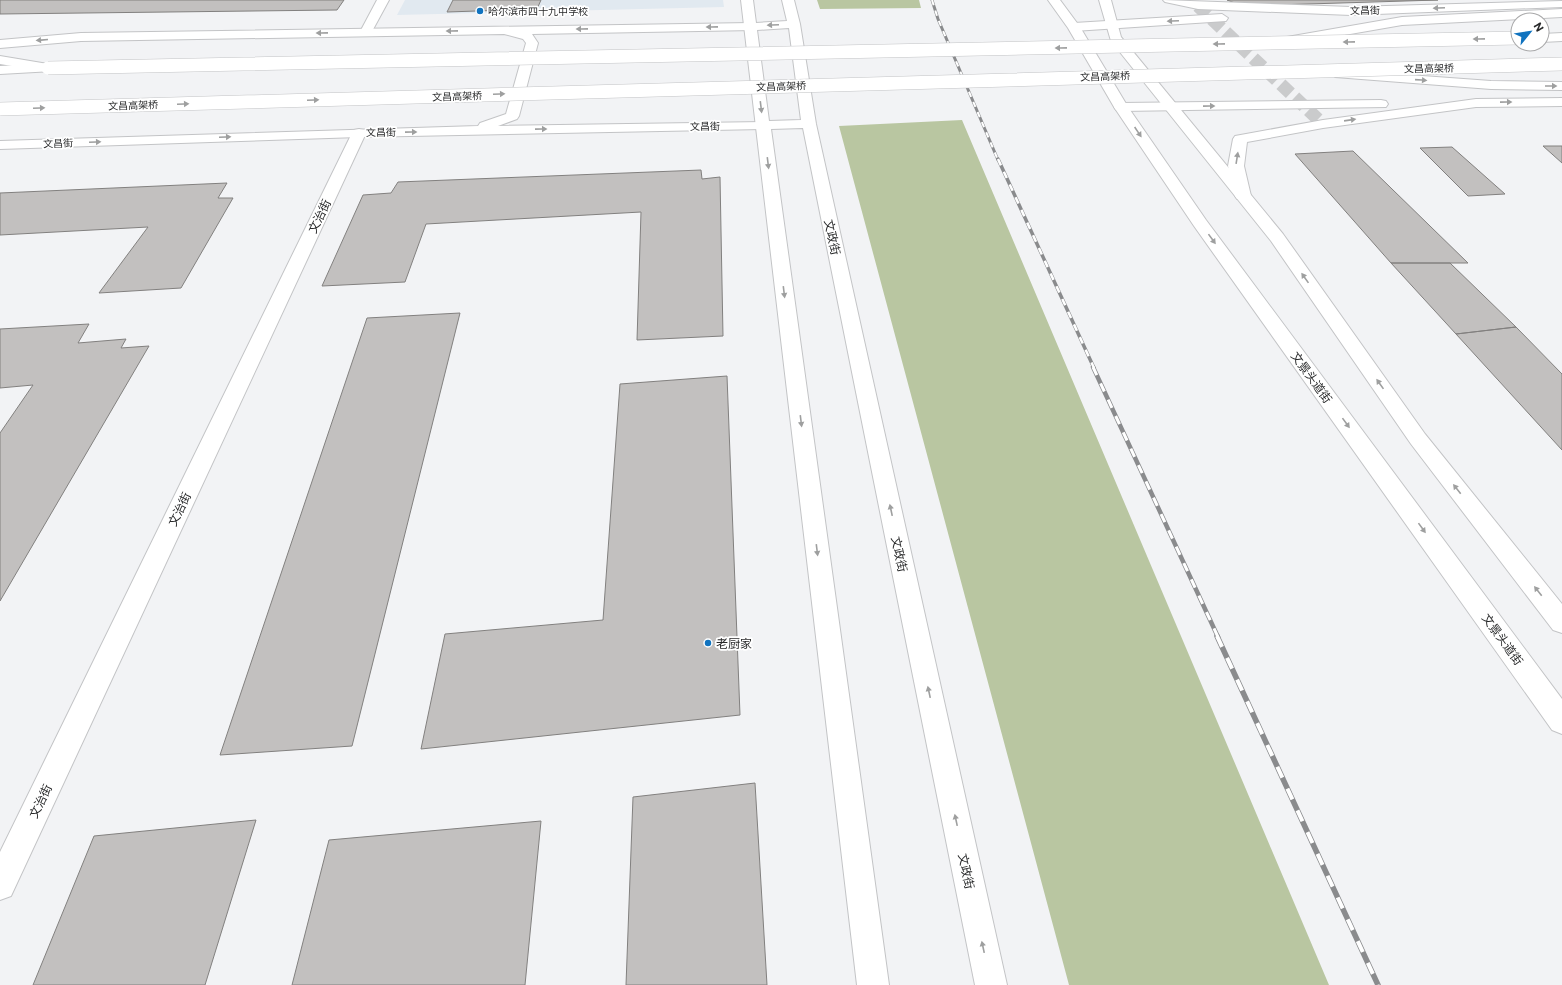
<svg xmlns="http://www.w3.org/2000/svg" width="1562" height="985" font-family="Commissioner,'Noto Sans SC',sans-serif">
<rect width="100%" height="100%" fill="#f2f3f5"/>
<path fill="#e1e9f0" d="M405,0H723L724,7L397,15Z"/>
<path fill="#b9c6a1" d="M817,0H919L921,8L820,9Z
M962,120L1329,985H1069L839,126Z"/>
<path fill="#c2c0bf" stroke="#82807f" d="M0,0H344L337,10L0,14Z
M453,0H541L537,9L447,12Z
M1227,0H1438L1243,6Z
M1543,146H1562V163Z
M1452,147L1505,194L1468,196L1420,148Z
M1353,151L1468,263H1391L1295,154Z
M701,170L702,179L720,177L723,336L637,340L641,212L426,224L405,282L322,286L363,195L391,193L398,182Z
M227,183L218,198H233L181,288L99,293L148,227L0,235V193Z
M1391,263H1450L1516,327L1456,334Z
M460,313L352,746L220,755L367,318Z
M89,324L78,343L126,339L121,348L149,346L0,601V433L33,385L0,388V329Z
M1516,327L1562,374V450L1456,334Z
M727,376L740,715L421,749L445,634L603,620L620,384Z
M755,783L767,985H626L633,797Z
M256,820L205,985H33L94,836Z
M541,821L525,985H292L329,840Z"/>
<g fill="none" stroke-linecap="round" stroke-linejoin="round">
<path stroke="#cacbcc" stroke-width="13" stroke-dasharray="13 6" stroke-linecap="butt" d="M1198,6L1323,124"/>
<g stroke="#c3c4c6" stroke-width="2">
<path id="tertiary" d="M377,0H389L370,35H362L360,32Z
M359,129L364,130L366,133L11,896L0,900V852L352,133L354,130Z"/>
</g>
<g stroke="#c3c4c6" stroke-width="2">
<path id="secondary" d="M741,0H753L756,23L787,21L782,0H794L800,24L816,124L1007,985H975L803,128L771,129L889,985H857ZM789,28L801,120L769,121L757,30Z
M1048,0H1060L1080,27L1128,107L1206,220L1562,699V734L1552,730L1194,226L1114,107L1068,28Z
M1099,0H1111L1121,37L1283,234L1425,434L1562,604V633L1553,630L1411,444L1271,241L1111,41Z"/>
</g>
<g stroke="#c3c4c6" stroke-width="2">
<path id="primary" d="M1163,0L1351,7L1562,1V7L1351,15L1198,9L1165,2Z
M1222,14L1228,18L1226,21L1074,31L1068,27L1074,23Z
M751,23L755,24L757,27L755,30L532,34L538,43L519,116L517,119L498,126L768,122L770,125L768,128L763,129L359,137L0,149V141L478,126L480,123L506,114L526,43L523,39L504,34L81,41L0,48V40L81,33Z
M0,56L48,64L54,68L48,72L0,64Z
M1562,98V106L1476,107L1323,128L1247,142L1244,166L1251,196L1249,199H1237L1235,196L1228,166L1233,139L1235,136L1323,120L1476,99Z
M1381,100L1386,101L1388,104L1386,107L1121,111L1116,110L1114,107L1116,104L1121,103Z"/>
</g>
<g stroke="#c3c4c6" stroke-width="2">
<path id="trunk" d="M1562,9V17L1402,25L1287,45L1281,41L1287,37L1402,17Z
M1562,33V41L1542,42V34Z
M48,64L53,65L54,68L53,71L0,74V66Z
M1340,70L1491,81L1562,82V90L1491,89L1335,77L1333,74Z"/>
</g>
<use href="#tertiary" fill="#fff" fill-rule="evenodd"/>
<use href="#secondary" fill="#fff" fill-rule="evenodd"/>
<use href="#primary" fill="#fff" fill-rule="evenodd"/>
<use href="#trunk" fill="#fff" fill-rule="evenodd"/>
<g stroke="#8a8b8d" stroke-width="3">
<path id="rail-far3" d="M932,0L938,19L998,160"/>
</g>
<g stroke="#8a8b8d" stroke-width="3.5">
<path id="rail-far2" d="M998,159L1094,368"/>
</g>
<g stroke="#8a8b8d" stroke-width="4.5">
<path id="rail-far1" d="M1093,367L1218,637"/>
</g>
<g stroke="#8a8b8d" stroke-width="5.5">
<path id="rail" d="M1217,636L1378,985"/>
</g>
<use href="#rail-far3" stroke="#fff" stroke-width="2" stroke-dasharray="5.5" stroke-linecap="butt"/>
<use href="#rail-far2" stroke="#fff" stroke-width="2.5" stroke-dasharray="7" stroke-linecap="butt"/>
<use href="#rail-far1" stroke="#fff" stroke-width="3" stroke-dasharray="9" stroke-linecap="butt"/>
<use href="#rail" stroke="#fff" stroke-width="4" stroke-dasharray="12" stroke-linecap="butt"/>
<g stroke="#c3c4c6" stroke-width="14" stroke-linecap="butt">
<path id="trunk-bridge" d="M48,68L1518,38
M0,109L1562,64"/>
</g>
<use href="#trunk-bridge" stroke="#fff" stroke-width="13"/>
</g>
<defs><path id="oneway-solid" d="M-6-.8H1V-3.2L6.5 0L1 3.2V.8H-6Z"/></defs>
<g fill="#9e9f9f">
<use href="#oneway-solid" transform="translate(1439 8) rotate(178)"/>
<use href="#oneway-solid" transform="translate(1173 21) rotate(177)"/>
<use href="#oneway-solid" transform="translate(773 25) rotate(177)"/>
<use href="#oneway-solid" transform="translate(712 27) rotate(179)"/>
<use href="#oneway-solid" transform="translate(582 29) rotate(179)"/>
<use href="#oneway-solid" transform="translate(452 31) rotate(179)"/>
<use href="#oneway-solid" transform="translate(322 33) rotate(179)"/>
<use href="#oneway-solid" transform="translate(1479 39) rotate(179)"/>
<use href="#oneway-solid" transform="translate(42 40) rotate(175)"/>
<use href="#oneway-solid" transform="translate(1349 42) rotate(179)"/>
<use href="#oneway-solid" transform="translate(1219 44) rotate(179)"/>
<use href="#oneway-solid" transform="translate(1061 48) rotate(179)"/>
<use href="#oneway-solid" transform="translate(1421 80) rotate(4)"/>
<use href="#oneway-solid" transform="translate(1551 86)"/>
<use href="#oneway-solid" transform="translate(499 94) rotate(-2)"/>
<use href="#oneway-solid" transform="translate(313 100) rotate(-2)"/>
<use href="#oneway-solid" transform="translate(1506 102) rotate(-1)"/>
<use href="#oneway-solid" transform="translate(183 104) rotate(-2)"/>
<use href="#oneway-solid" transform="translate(1209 106) rotate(-1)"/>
<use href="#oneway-solid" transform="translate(761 107) rotate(83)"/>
<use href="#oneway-solid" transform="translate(39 108) rotate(-2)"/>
<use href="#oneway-solid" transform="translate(1350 120) rotate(-8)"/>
<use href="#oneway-solid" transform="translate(541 129) rotate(-1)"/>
<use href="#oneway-solid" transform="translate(411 132) rotate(-1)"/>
<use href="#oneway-solid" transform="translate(1138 132) rotate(56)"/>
<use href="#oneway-solid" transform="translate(225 137) rotate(-2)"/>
<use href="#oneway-solid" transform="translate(95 142) rotate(-2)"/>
<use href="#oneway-solid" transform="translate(1237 158) rotate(-81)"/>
<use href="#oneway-solid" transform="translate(768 163) rotate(83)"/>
<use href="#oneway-solid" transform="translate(1212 239) rotate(54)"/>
<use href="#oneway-solid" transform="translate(1305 278) rotate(-125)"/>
<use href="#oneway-solid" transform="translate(784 292) rotate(83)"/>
<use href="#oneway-solid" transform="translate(1380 384) rotate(-125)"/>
<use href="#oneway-solid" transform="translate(801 421) rotate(83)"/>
<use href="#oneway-solid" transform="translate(1346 423) rotate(54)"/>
<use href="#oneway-solid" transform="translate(1457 489) rotate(-128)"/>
<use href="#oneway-solid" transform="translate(891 510) rotate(-102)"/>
<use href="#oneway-solid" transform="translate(1422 528) rotate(54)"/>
<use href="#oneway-solid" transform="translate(817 550) rotate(83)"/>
<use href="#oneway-solid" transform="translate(1538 591) rotate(-128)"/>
<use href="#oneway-solid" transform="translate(929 692) rotate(-102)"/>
<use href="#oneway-solid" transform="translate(956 820) rotate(-102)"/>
<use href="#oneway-solid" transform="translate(983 947) rotate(-102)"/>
</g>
<g fill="#1073bf" stroke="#fff" stroke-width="1.5">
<circle cx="480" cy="11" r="4"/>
<circle cx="708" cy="643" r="4"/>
</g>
<g text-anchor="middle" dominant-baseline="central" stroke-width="3.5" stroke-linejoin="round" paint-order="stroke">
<g font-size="10" fill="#28292a" stroke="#fff">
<text transform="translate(1365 10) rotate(-1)">文昌街</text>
<text transform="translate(1429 68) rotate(-1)">文昌高架桥</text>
<text transform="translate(1105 76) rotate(-2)">文昌高架桥</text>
<text transform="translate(781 86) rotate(-2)">文昌高架桥</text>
<text transform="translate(457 96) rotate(-2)">文昌高架桥</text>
<text transform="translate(133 105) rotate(-2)">文昌高架桥</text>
<text transform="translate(705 126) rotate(-1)">文昌街</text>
<text transform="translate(381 132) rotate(-1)">文昌街</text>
<text transform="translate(58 143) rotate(-2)">文昌街</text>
</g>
<g font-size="10" fill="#28292a" stroke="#fff" text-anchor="start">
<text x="488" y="11">哈尔滨市四十九中学校</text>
</g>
<g font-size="12" fill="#28292a" stroke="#fff">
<text transform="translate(319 216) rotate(-64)">文治街</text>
<text transform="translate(833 237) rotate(78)">文政街</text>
<text transform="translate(1312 377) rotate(54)">文景头道街</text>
<text transform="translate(179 509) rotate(-64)">文治街</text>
<text transform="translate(900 554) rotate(78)">文政街</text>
<text transform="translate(1503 639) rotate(54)">文景头道街</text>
<text transform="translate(40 801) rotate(-64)">文治街</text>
<text transform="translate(967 871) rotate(78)">文政街</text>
</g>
<g font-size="12" fill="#28292a" stroke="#fff" text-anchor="start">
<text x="716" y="643">老厨家</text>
</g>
</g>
<g transform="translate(1530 32) rotate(60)"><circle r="19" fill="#ffffff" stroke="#a9a9aa"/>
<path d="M0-3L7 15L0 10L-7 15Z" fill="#1073bf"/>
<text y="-6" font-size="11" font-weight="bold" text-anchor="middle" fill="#28292a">N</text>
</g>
</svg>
